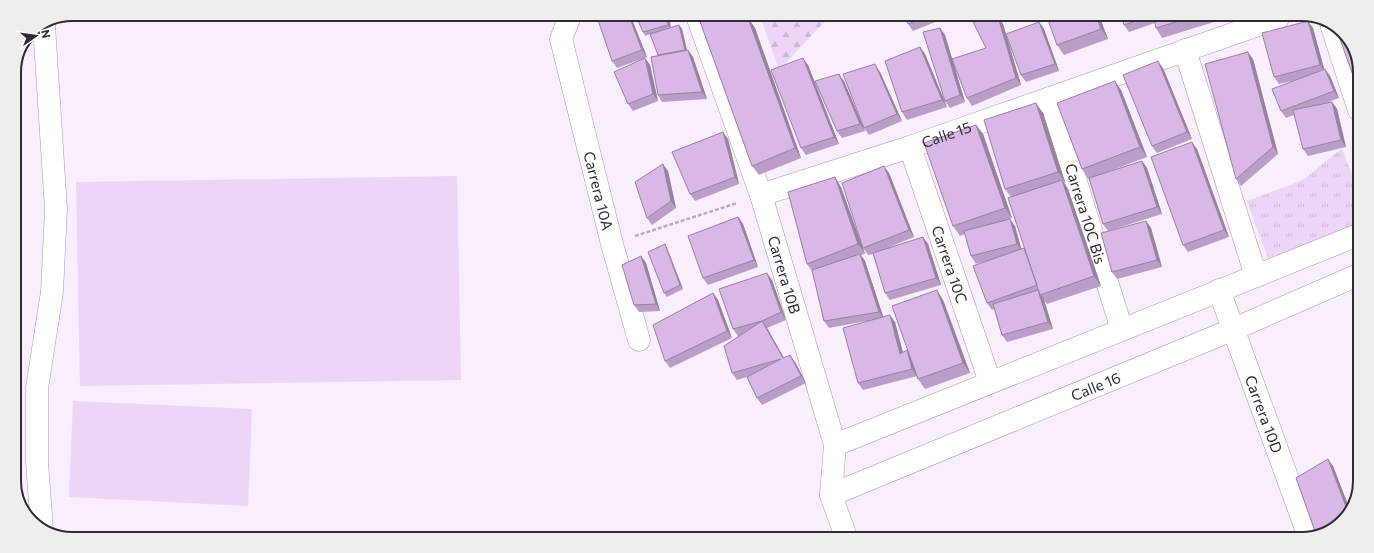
<svg xmlns="http://www.w3.org/2000/svg" width="1374" height="553" font-family="Commissioner,sans-serif">
<defs>
<pattern id="forest-firs" width="22" height="20" patternUnits="userSpaceOnUse"><rect width="22" height="20" fill="#edd5f8"/><path d="M5 1l3.5 6h-7zM16 11l3.5 6h-7z" fill="#ccb7d5"/></pattern>
<pattern id="park-tufts" width="24" height="20" patternUnits="userSpaceOnUse"><rect width="24" height="20" fill="#edd5f8"/><path d="M3 7l-1-3M5 7V3M7 7l1-3M15 17l-1-3M17 17v-4M19 17l1-3" fill="none" stroke="#ccb7d5"/></pattern>
</defs>
<rect width="100%" height="100%" fill="#f8eefc"/>
<path fill="#edd5f8" d="M457,176L461,380L80,386L76,182Z
M73,401L252,409L248,506L69,497Z"/>
<path fill="url(#forest-firs)" d="M760,16L829,17L779,70Z"/>
<path fill="url(#park-tufts)" d="M1342,148L1359,193L1358,239L1272,270L1247,201L1303,180Z"/>
<g fill="none" stroke-linecap="round" stroke-linejoin="round">
<g stroke="#a697ad" stroke-width="23">
<g id="street">
<path id="s1" d="M570,16L561,39L612,244L639,340"/>
<path id="s2" d="M697,16L761,195L835,445L831,495L846,537"/>
<path d="M1331,24L1359,110"/>
<path d="M1185,50L1256,276"/>
<path id="s3" d="M1050,98L1122,330"/>
<path id="s4" d="M910,147L990,382"/>
<path id="s5" d="M761,195L910,147L1278,18"/>
<path id="s6" d="M1219,290L1309,537"/>
<path d="M835,445L1358,235"/>
<path id="s7" d="M831,495L1234,329L1358,275"/>
<path d="M42,529L37,462V388L52,292L56,209L44,26"/>
</g>
</g>
<path stroke="#b7aebb" stroke-width="2.5" stroke-dasharray="4 2" stroke-linecap="butt" d="M635,236L737,203"/>
<use href="#street" stroke="#fff" stroke-width="22"/>
</g>
<path fill="#bb9ec8" d="M600,16H629L633,22L647,57L645,58L650,65L658,101L633,111L628,104L642,59L617,68L612,61L602,19Z
M636,16H669L671,28L679,25L682,29L687,50H688L693,57L707,99L662,102L658,95V55L650,34L645,36L643,32Z
M698,16H723L725,21L748,18L755,28L801,158L759,175L752,166Z
M905,17H948L913,31L908,24Z
M998,17L1003,24L1021,85L972,106L967,98Z
M1100,18L1108,39L1064,55L1057,45Z
M1122,18H1153L1154,21V18H1227L1162,38L1156,28L1155,23L1129,32L1124,25Z
M1039,22L1044,29L1059,71L1026,82L1021,75Z
M940,28L945,35L965,102L950,108L945,101Z
M1313,28L1324,69L1330,76L1339,98L1326,103L1332,102L1337,109L1346,147L1308,156L1303,149L1294,115L1286,118L1281,111L1296,80L1279,84L1274,77Z
M920,47L925,54L947,107L907,120L902,112Z
M1253,59L1278,154L1241,186L1236,179Z
M808,65L839,144L806,155L801,148Z
M1163,68L1192,139L1157,153L1152,146Z
M880,72L902,121L869,135L864,128Z
M844,81L865,131L842,138L837,131Z
M1121,90L1147,157L1102,174L1142,161L1147,168L1162,214L1108,231L1103,224L1089,179H1088L1082,169Z
M1043,113L1065,182H1064L1068,189L1101,286L1047,304L1044,300L1053,329L1007,342L1002,335L994,309L992,310L987,303L994,259L976,264L971,256L965,234L960,236L953,226L976,125L983,134L1012,218L1006,220L1015,226L1021,249L1024,248L1025,250L1011,197L1005,189Z
M728,139L739,184L695,201L690,194Z
M1197,149L1229,237L1188,252L1183,245Z
M668,171L676,208L652,225L647,218Z
M889,173L914,237L887,248L923,237L928,244L941,285L890,300L885,293L873,254L868,255L863,248Z
M841,187L865,254L861,255L865,261L883,317L895,322L903,352L909,354L943,300L970,373L925,389L918,379L914,367L917,376L863,390L858,383L867,321L829,328L824,321L812,271L807,264Z
M738,217L743,224L758,267L708,285L703,278Z
M1146,221L1151,228L1162,267L1117,279L1112,272Z
M665,244L667,248L683,289L667,297L664,293Z
M641,256L646,263L660,311L639,312L634,305Z
M772,280L786,320L767,328L784,358L795,362L806,383L762,405L757,398L747,377L737,380L732,373L740,336H738L733,329Z
M713,293L718,300L732,338L670,368L665,361Z
M1333,466L1350,510L1334,529L1316,535L1296,478Z"/>
<path fill="#9881a2" d="M629,16L633,22L647,57L642,50Z
M667,16H669L671,29L668,25Z
M720,16H723L729,31L722,21Z
M998,17L1003,24L1021,85L1016,78Z
M748,18L755,28L801,158L795,148Z
M1097,18H1100L1108,39L1101,29Z
M1308,21L1313,28L1325,72L1320,65Z
M1039,22L1044,29L1059,71L1055,64Z
M679,25L682,29L688,55L685,52Z
M940,28L945,35L965,102L960,95Z
M920,47L925,54L947,107L942,100Z
M688,50L693,57L707,99L702,92Z
M1248,52L1253,59L1278,154L1273,147Z
M645,58L650,65L658,101L653,94Z
M803,58L808,65L839,144L834,137Z
M1158,61L1163,68L1192,139L1187,132Z
M875,64L880,72L902,121L897,114Z
M1325,69L1330,76L1339,98L1334,91Z
M839,74L844,81L865,131L860,124Z
M1115,81L1121,90L1147,157L1140,147Z
M1332,102L1337,109L1346,147L1341,140Z
M1036,103L1043,113L1065,182L1058,172Z
M976,125L983,134L1012,218L1005,208Z
M723,132L728,139L739,184L735,177Z
M1192,142L1197,149L1229,237L1224,230Z
M1142,161L1147,168L1162,214L1157,207Z
M663,164L668,171L676,208L671,201Z
M884,166L889,173L914,237L909,230Z
M835,177L841,187L865,254L858,244Z
M1062,180L1068,189L1101,286L1094,276Z
M738,217L743,224L758,267L754,260Z
M1010,219L1015,226L1022,251L1017,244Z
M1146,221L1151,228L1162,267L1157,260Z
M923,237L928,244L941,285L936,278Z
M665,244L667,248L683,289L680,285Z
M860,254L865,261L884,319L879,312Z
M641,256L646,263L660,311L656,304Z
M767,273L772,280L786,320L781,312Z
M937,290L943,300L970,373L963,363Z
M1038,290L1044,300L1053,329L1048,322Z
M713,293L718,300L732,338L727,331Z
M890,315L895,322L905,361L900,354Z
M762,321L767,328L788,365L783,358Z
M907,350L912,357L917,376L912,369Z
M790,355L795,362L806,383L801,376Z
M1328,459L1333,466L1350,510L1348,512Z"/>
<path fill="#d9b8e8" stroke="#9881a2" d="M600,16H608L600,17Z
M624,16H629L642,50L612,61L598,20Z
M636,16H667L668,25L643,32Z
M698,16H720L722,21L748,18L795,148L752,166Z
M905,17H926L908,24Z
M996,17H998L1016,78L967,98L952,59L986,48L973,22Z
M1047,17L1097,18L1101,29L1057,45Z
M1122,18H1144L1124,25Z
M1154,18H1189L1156,28Z
M1308,21L1320,65L1274,77L1262,33Z
M1039,22L1055,64L1021,75L1006,34Z
M679,25L685,50L658,55L650,34Z
M940,28L960,95L945,101L923,32Z
M1336,28L1350,40L1360,69V95Z
M920,47L942,100L902,112L885,61Z
M688,50L702,92L658,95L651,57Z
M1248,52L1273,147L1236,179L1205,64Z
M645,58L653,94L628,104L614,72Z
M803,58L834,137L801,148L771,70Z
M1158,61L1187,132L1152,146L1123,75Z
M875,64L897,114L864,128L843,74Z
M1325,69L1334,91L1281,111L1272,89Z
M839,74L860,124L837,131L815,81Z
M1115,81L1140,147L1082,169L1057,103Z
M1332,102L1341,140L1303,149L1293,110Z
M1036,103L1058,172L1005,189L984,120Z
M976,125L1005,208L953,226L924,143Z
M723,132L735,177L690,194L672,152Z
M1192,142L1224,230L1183,245L1151,157Z
M1142,161L1157,207L1103,224L1089,178Z
M663,164L671,201L647,218L635,182Z
M884,166L909,230L863,248L842,183Z
M835,177L858,244L807,264L788,192Z
M1062,180L1094,276L1040,295L1008,198Z
M738,217L754,260L703,278L688,236Z
M1010,219L1017,244L971,256L964,231Z
M1146,221L1157,260L1112,272L1101,233Z
M923,237L936,278L885,293L873,253Z
M665,244L680,285L664,293L648,252Z
M1024,248L1037,285L987,303L973,266Z
M860,254L879,312L824,321L812,270Z
M641,256L656,304L634,305L622,265Z
M767,273L781,312L762,321L783,358L790,355L801,376L757,398L747,377L781,359L732,373L724,346L762,321L733,329L719,289Z
M937,290L963,363L918,379L892,306Z
M1038,290L1048,322L1002,335L993,304Z
M713,293L727,331L665,361L653,325Z
M890,315L900,354L907,350L912,369L858,383L843,328Z
M1328,459L1348,512L1339,524L1316,534L1296,478Z"/>
<g text-anchor="middle" dominant-baseline="central" stroke-width="4" stroke-linejoin="round" paint-order="stroke">
<g font-size="15" fill="#312b34" stroke="#fff">
<text stroke="none"><textPath href="#s5" startOffset="195">Calle 15</textPath></text>
<text stroke="none"><textPath href="#s1" startOffset="181">Carrera 10A</textPath></text>
<text stroke="none"><textPath href="#s3" startOffset="121">Carrera 10C Bis</textPath></text>
<text stroke="none"><textPath href="#s4" startOffset="124">Carrera 10C</textPath></text>
<text stroke="none"><textPath href="#s2" startOffset="273">Carrera 10B</textPath></text>
<text stroke="none"><textPath href="#s7" startOffset="286">Calle 16</textPath></text>
<text stroke="none"><textPath href="#s6" startOffset="132">Carrera 10D</textPath></text>
</g>
</g>
<path d="M0 0H1374V553H0ZM72 21H1302A51 51 0 0 1 1353 72V481A51 51 0 0 1 1302 532H72A51 51 0 0 1 21 481V72A51 51 0 0 1 72 21Z" fill="#efeeef" fill-rule="evenodd"/>
<path fill="none" stroke="#312b34" stroke-width="2" d="M72 21H1302A51 51 0 0 1 1353 72V481A51 51 0 0 1 1302 532H72A51 51 0 0 1 21 481V72A51 51 0 0 1 72 21Z"/>
<g transform="translate(36 36) rotate(77)" stroke="#ffffff" stroke-width="3" paint-order="stroke">
<path d="M0-3L7 15L0 10L-7 15Z" fill="#312b34"/>
<text y="-6" font-size="11" font-weight="bold" text-anchor="middle" fill="#312b34">N</text>
</g>
</svg>
